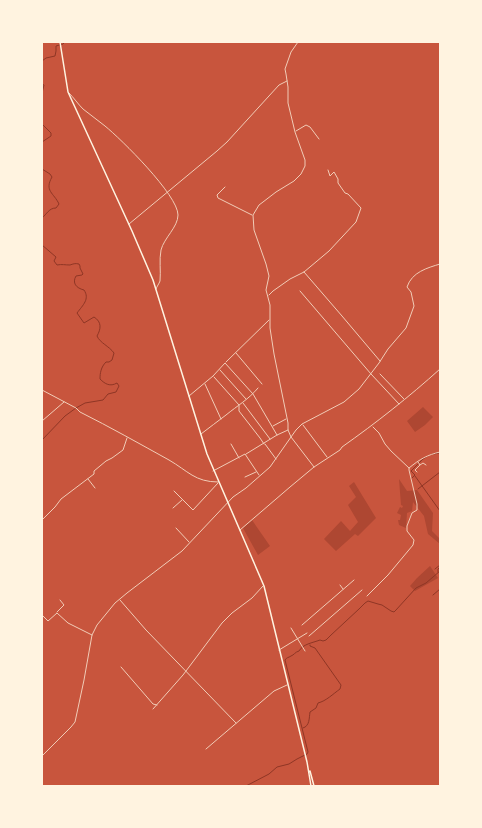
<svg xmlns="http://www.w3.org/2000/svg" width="482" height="828" font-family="'Roboto Serif',serif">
<rect width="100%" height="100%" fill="#c8553d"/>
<path fill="#ae4732" d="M423,407L433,417L425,425L415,432L407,421Z
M399,479L407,491L417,490L433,513L432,531L440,539V544L428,534L424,516L413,502L412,511L407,513L406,528L399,525L398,520H400L401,515L397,513L400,507L402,508L403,506L401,505Z
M354,482L376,518L358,536L355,534L336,551L324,539L341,521L350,531L358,522L348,505L356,497L349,486Z
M252,520L270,546L258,555L243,528Z
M430,566L438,578L415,591L410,586L417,578Z"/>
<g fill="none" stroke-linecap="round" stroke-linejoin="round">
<path stroke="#8f3625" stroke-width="1" d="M42,61L46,58L55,56L56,51V46L63,44L65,42
M42,84L44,85L42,93
M42,124L51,133V136L42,142V145
M42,169L50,174L52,177C44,191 54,193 59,204L56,208C49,208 47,214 42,218
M42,245L56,257L54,261L57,265C62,264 65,265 70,265C73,264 75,263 79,264L80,266V268L83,274L82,275L76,276C72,283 76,288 84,290C90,299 83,305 77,313L84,323L94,317C102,322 101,329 97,336C100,343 109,346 114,353L112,360L109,362H106C101,367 100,373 100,379C105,384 110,387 117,383L119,386L116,392L108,394L103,400L85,403L76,408L65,416L42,440
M433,454L440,453
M415,476L440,511
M412,478L415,475L411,471L423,459L426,457
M418,489L440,472
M435,569L440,565
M438,572V569L440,567
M433,595L440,589
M303,728C310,726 309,718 310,712L316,708L318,703C326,701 333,694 340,689L341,685L315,648L310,646V645
M246,786L269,774L277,767L289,764L297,759L307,754L308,752L285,660C287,657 288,658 291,656C294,655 295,652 299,651C303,644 312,643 320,640L323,641L326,640L331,635L359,609L365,603L368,601L378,604L382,605L391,611L394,612L396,610L416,588L426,583L440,571"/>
<path stroke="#f1ccb7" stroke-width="1" d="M69,93C74,98 78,104 83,109C90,115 98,120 105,126C121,139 178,195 178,215C178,227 164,238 161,250C159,260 161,271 160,281C159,284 157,286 156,289
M296,131L306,125L310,127L319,139
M225,187L217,195L218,198L252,215
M129,224L217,151L227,142L279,85L287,81
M304,272L342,316L380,361
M300,291L371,374L399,404
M269,295L273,291L290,279L304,272L329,251L356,222L361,208L348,194L345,193L338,183V179L334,172L330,176L328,170
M236,353L262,384
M226,362L269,320
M220,370L246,399
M380,374L404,399
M214,377L239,405V411L260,438L264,444
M205,384L221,419
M42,390L76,408L80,412C110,427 140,444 169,460C188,471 195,482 218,482
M189,396L213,376L225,363L253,394L277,435
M243,403L270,439
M42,421L64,402
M303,425L327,457
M273,426L286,419
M373,427L379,433L385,444L391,451L409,468
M201,434C209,428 218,421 226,415C237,406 249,399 258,388
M231,444L239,458
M265,444L276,459
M246,454L277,435L288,430
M418,462L420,465L423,463L426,465
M314,467L291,437L296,430L302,424L344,402L359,389L379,363L388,349L406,328L414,306L411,292L407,287C412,272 427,268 440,264
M213,471L245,454L259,475
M417,472L415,470L420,465
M245,477L256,472
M88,479L95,488
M174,491L193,510L218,483
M173,508L182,500
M42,520L55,507L61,499L94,474V471L106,461L112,458L123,450L127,438
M176,528L189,542
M240,530L290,487L314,467L340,450L342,447C376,423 409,397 440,369
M340,585L343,589
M367,596L388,575L413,545L414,540L407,531V526L412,513L417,510V504L409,470V468C420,459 427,455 440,452
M120,600L146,630L236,723
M57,612L64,605L60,600
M42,615L48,621L57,613L68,623L92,635
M302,625L354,580
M291,628L305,651
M309,636L362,590
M279,650L307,633
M121,667L153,704L157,705
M153,709L183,675L222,623L232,613L252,598L263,586
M206,749L274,691L287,685
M42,756L71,727L75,722L84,680L92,635L97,625L115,603L127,593L182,551L233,497L246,488L270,467L291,437L288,430V423L274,354L270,328V305L266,290L269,276L266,264L254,230L253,215L259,205L263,202L276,192L294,181L301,174L305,166V160L295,132L288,103V87L286,74L285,69L291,52L298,42"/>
<path stroke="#fff3e0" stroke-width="1.5" d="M60,42L68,92L132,231L153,280L207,454L264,586L307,762L311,786
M310,771L314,786"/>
</g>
<rect width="482" height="828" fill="none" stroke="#fff3e0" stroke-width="86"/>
</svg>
